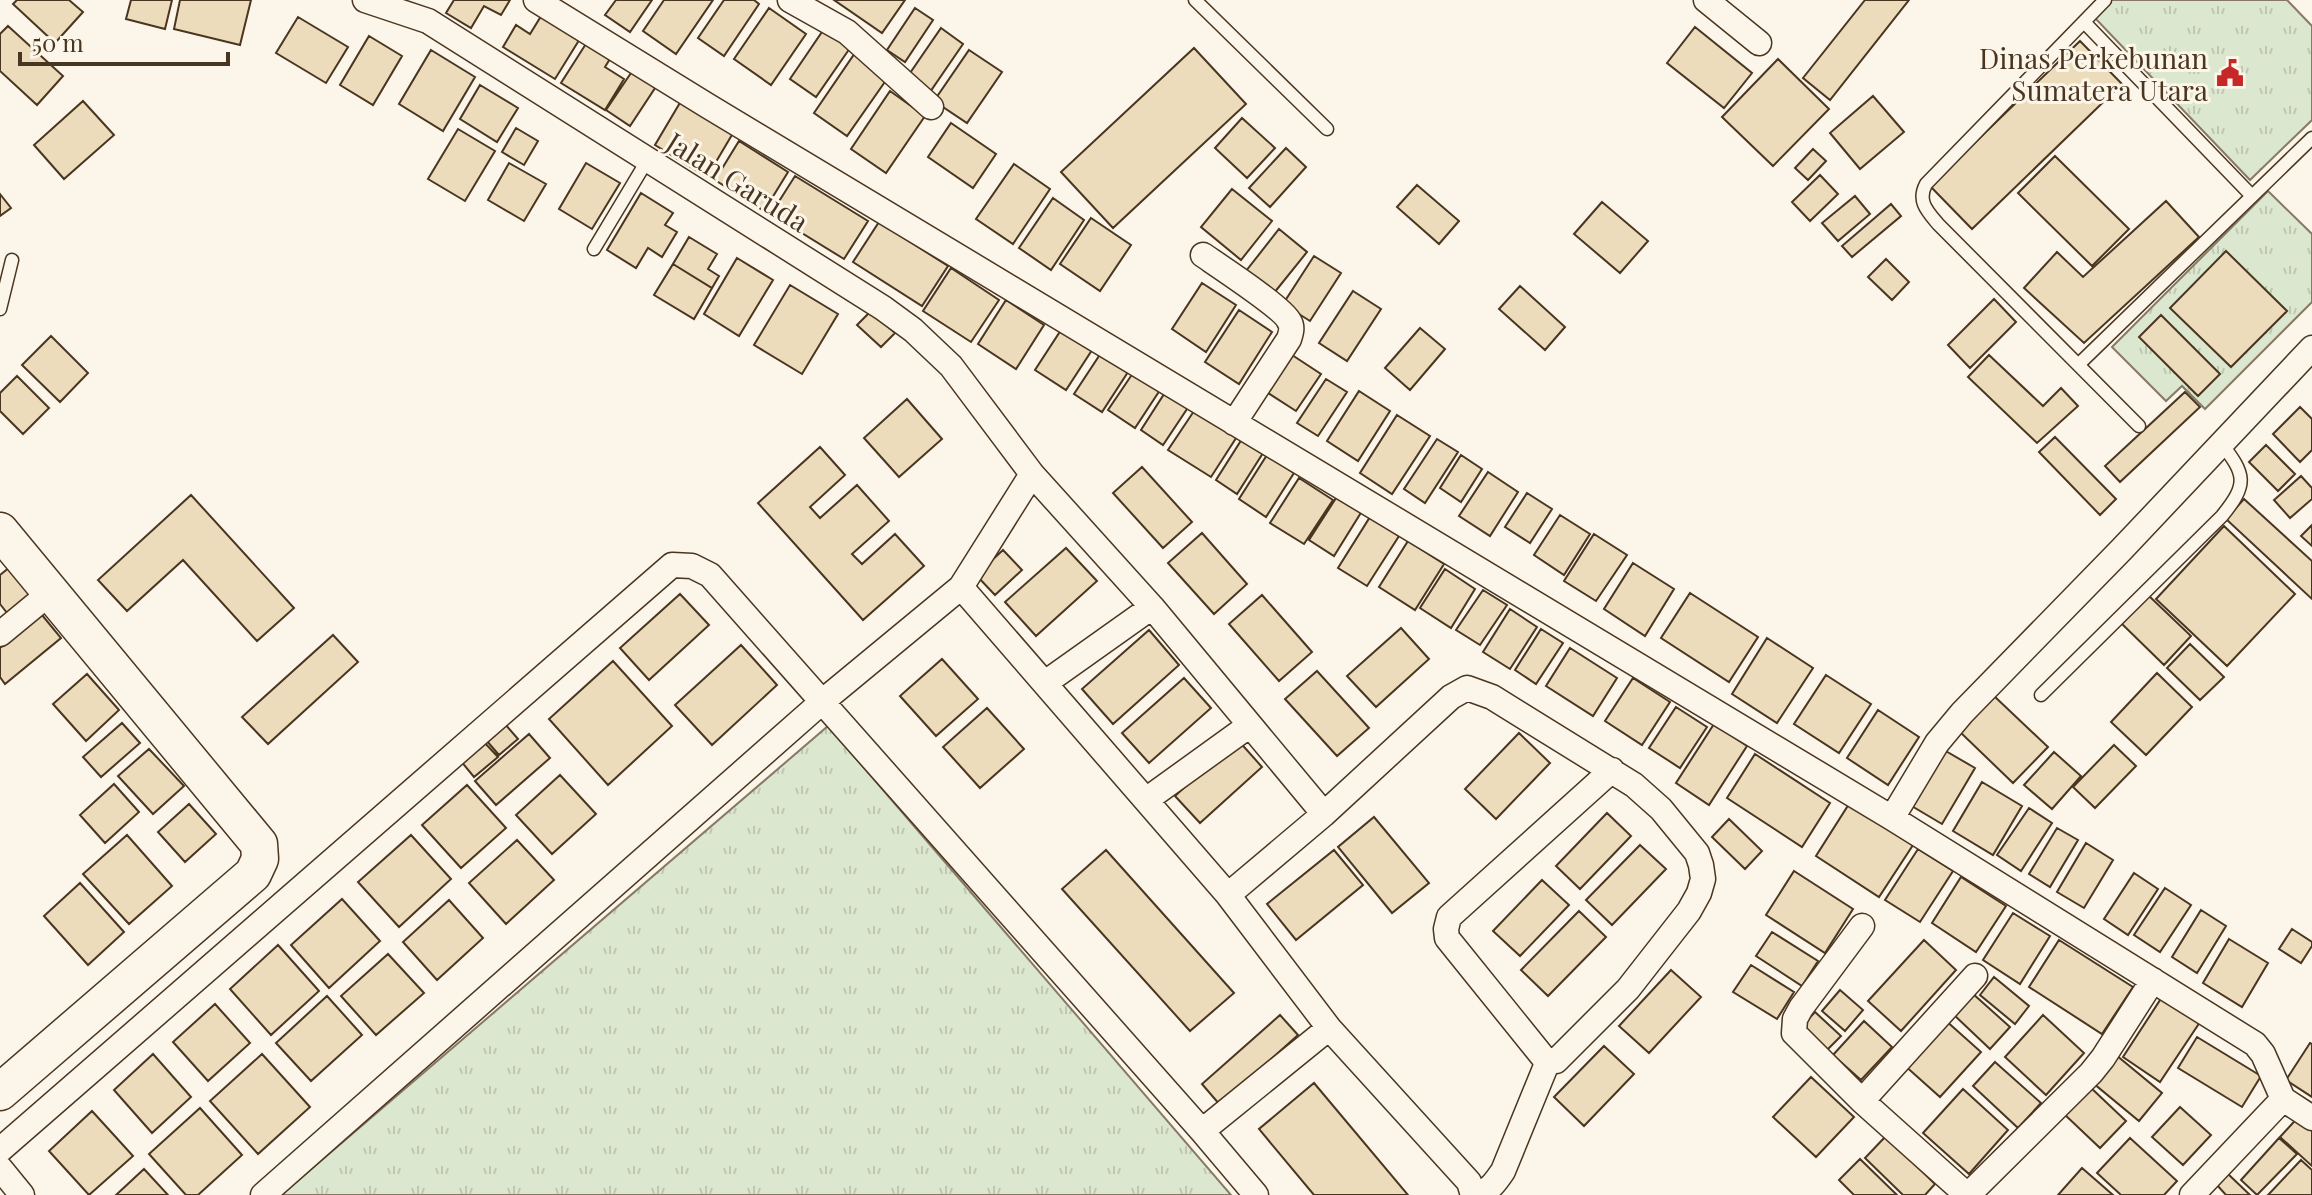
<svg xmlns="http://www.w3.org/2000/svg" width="2312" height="1195" font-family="'Playfair Display',serif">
<defs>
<pattern id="grass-tufts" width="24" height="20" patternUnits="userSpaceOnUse" patternTransform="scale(2)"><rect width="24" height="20" fill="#dce7d0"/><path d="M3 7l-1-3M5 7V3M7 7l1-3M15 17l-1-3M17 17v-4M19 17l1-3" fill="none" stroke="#bec7b2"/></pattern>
</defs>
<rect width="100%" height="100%" fill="#fbf6e9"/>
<path fill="url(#grass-tufts)" stroke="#887966" stroke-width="2" d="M2111,0H2287L2312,26V120L2250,180L2094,17Z
M2268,191L2312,234V302L2205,409L2182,386L2166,401L2112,347Z
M828,726L1231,1195H281Z"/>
<path fill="#ecdcbc" stroke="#4a3520" stroke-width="2" d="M17,0H69L83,12L55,43L13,4Z
M131,0H172L165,29L126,19Z
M180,0H251L240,45L174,29Z
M454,0H510L501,15L484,6L471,28L446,13Z
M616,0H652L630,32L605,15Z
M664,0H713L676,54L643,31Z
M724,0H754L759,4L724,56L698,38Z
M834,0H905L882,33Z
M1865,0H1909L1830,100L1803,78Z
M769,8L806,34L771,85L734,59Z
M915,8L933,20L905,62L887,50Z
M543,13L581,37L555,79L503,47L516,25L530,34Z
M298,17L348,47L326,83L276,53Z
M8,26L63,76L37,105L0,71V34Z
M1695,27L1752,73L1724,108L1667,63Z
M941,28L963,44L930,92L908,76Z
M824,29L850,48L816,97L790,79Z
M369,36L402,56L373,105L340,85Z
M589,39L613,54L605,67L624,79L605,110L561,83Z
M2080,41L2122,84L1972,229L1930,186Z
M1194,48L1246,104L1113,228L1061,172Z
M431,50L475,77L443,131L399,104Z
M969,50L1002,72L967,123L934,101Z
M855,53L889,76L847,136L814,113Z
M1778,59L1829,109L1773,166L1722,117Z
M635,67L659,82L630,126L606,110Z
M480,85L518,108L497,142L460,119Z
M890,91L925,116L886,173L851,149Z
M684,96L736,128L707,177L655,145Z
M1873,96L1904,132L1860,169L1830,133Z
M83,101L114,135L64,179L34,145Z
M1242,118L1275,148L1247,178L1215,148Z
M951,123L996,154L973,188L928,157Z
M516,128L538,141L524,165L502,152Z
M458,129L495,151L465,201L428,179Z
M739,141L788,172L764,211L715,180Z
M1286,148L1306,167L1270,207L1249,188Z
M1813,149L1826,161L1808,180L1795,168Z
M2055,156L2129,229L2092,266L2018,193Z
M509,163L546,184L524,221L488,200Z
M586,163L620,183L592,229L559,209Z
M1014,164L1050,189L1013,244L976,219Z
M1820,175L1838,194L1810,221L1792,202Z
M795,176L868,221L844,259L771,214Z
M1417,185L1459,221L1439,244L1397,207Z
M1232,189L1272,221L1241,260L1201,227Z
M641,193L673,213L665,225L677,232L662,257L648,248L636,268L607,250Z
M0,194L11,208L0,216Z
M1855,196L1870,214L1838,241L1822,223Z
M1053,198L1084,220L1051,270L1019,248Z
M2166,201L2199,237L2084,343L2024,288L2057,252L2083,277Z
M1602,202L1648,241L1620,273L1574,234Z
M1891,204L1901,216L1852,257L1842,246Z
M1091,218L1131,245L1100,291L1060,264Z
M879,222L948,266L922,306L853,262Z
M1279,229L1307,252L1274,293L1246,271Z
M689,237L717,254L708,269L719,276L712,288L673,264Z
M2226,251L2287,311L2231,367L2170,308Z
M1314,256L1341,273L1310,321L1283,304Z
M737,258L773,280L739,336L704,314Z
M1886,259L1909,282L1892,300L1868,277Z
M673,264L712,288L694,319L654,295Z
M951,268L999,300L971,342L923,311Z
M1202,283L1236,305L1206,352L1172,329Z
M790,285L838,314L802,374L754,345Z
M1520,286L1565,327L1545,350L1499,309Z
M1353,291L1381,309L1347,361L1319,343Z
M1994,299L2016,322L1970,368L1948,345Z
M1006,300L1044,325L1016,369L978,344Z
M1239,310L1272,332L1239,384L1205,362Z
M871,311L895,333L881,347L857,325Z
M2161,315L2220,374L2198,396L2139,337Z
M1063,327L1094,347L1066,390L1035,370Z
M1420,328L1445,349L1410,390L1385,368Z
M51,336L88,373L60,402L22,365Z
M1101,353L1128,372L1102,412L1074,394Z
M1289,353L1321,374L1296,411L1265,391Z
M1989,355L2043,406L2061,388L2078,406L2037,443L1968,377Z
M1133,373L1160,390L1135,428L1108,410Z
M17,376L49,408L23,434L0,411V393Z
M1326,379L1347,392L1318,436L1297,423Z
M1166,391L1189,406L1163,445L1141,430Z
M1359,391L1390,411L1358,461L1327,441Z
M2185,392L2200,407L2120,482L2105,466Z
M907,399L942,439L899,477L864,438Z
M2300,407L2312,419V450L2300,462L2273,434Z
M1196,408L1238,435L1211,477L1168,450Z
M1397,415L1430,436L1392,494L1360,473Z
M2055,437L2116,499L2100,515L2039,452Z
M1242,439L1263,453L1237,494L1216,480Z
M1437,439L1458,452L1425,503L1404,489Z
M2266,445L2295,474L2278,491L2249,462Z
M820,447L845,475L810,507L820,518L857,485L889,521L852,554L862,564L895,534L924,566L863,620L758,503Z
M1267,455L1294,473L1266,517L1239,499Z
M1461,455L1482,469L1461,502L1440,488Z
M1142,467L1192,522L1163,548L1113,493Z
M1488,472L1518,492L1490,536L1459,516Z
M2301,476L2312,488V499L2290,518L2274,500Z
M1299,478L1333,500L1304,544L1270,523Z
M1527,493L1552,509L1530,543L1505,527Z
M191,495L294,608L257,641L183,560L127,611L98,580Z
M1338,495L1362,511L1334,556L1309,540Z
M2244,499L2312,561V599L2226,519Z
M1560,515L1590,534L1564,575L1534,555Z
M1370,517L1399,536L1367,586L1338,568Z
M2312,525V546L2301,536Z
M2224,526L2295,594L2227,666L2156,599Z
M1202,533L1247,584L1214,614L1168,563Z
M1594,534L1627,555L1596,601L1564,581Z
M1408,541L1444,564L1415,610L1379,587Z
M1066,548L1097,581L1036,636L1005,602Z
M1003,550L1022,570L995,595L976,575Z
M1633,563L1674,589L1645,636L1604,609Z
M10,567L36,597L11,618L0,604V575Z
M1445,569L1475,589L1451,628L1420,608Z
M1483,590L1507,605L1480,645L1456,630Z
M1690,593L1758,637L1729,682L1661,638Z
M680,594L709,625L649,680L620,648Z
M1262,595L1312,652L1279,681L1229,624Z
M2148,595L2191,636L2164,665L2121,623Z
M1510,609L1537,627L1510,669L1483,652Z
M42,615L61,638L5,684L0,677V648Z
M1401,628L1429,659L1376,707L1347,676Z
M1541,629L1563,643L1536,684L1515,670Z
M1149,630L1179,665L1113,724L1082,689Z
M333,635L358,662L268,744L242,717Z
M1767,638L1813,668L1777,723L1732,694Z
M2190,644L2224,677L2200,700L2167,668Z
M741,645L777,685L712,745L675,705Z
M1570,648L1617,678L1593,716L1546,686Z
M942,659L978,699L936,736L900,696Z
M613,661L672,726L608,785L549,719Z
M1317,671L1369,728L1337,756L1285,699Z
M2157,673L2192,707L2146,755L2111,722Z
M87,674L119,710L86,741L53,704Z
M1826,675L1871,704L1839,753L1794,724Z
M1184,678L1211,708L1149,763L1122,733Z
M1633,678L1670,702L1642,745L1605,721Z
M1993,695L2048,747L2013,783L1959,731Z
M1676,707L1707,727L1680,768L1649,748Z
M987,708L1024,749L980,788L943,747Z
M1878,710L1919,737L1888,785L1847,758Z
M122,723L140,743L101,777L83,757Z
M505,724L518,739L499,755L486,740Z
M1714,724L1747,746L1709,805L1676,783Z
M1519,733L1550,763L1496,819L1465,789Z
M529,734L550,758L496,805L475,781Z
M1237,739L1262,767L1200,823L1175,796Z
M483,741L498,757L474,777L460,760Z
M2114,745L2136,766L2095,808L2073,787Z
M149,749L184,786L153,814L118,776Z
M1944,750L1975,768L1942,824L1910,805Z
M2054,752L2081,776L2052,809L2024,785Z
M1755,754L1830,803L1802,847L1727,798Z
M560,775L596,814L552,854L516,815Z
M1982,782L2022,806L1993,855L1953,831Z
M114,784L139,812L105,843L80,815Z
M467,785L506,828L461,868L422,825Z
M189,804L216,834L185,862L158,832Z
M1849,804L1913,845L1879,897L1816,856Z
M2029,808L2052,823L2021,871L1997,855Z
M1607,813L1631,836L1580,889L1556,866Z
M1374,817L1429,883L1392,913L1338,847Z
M1729,819L1762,851L1745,869L1712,837Z
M2057,828L2078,840L2050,887L2029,874Z
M127,835L172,886L129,924L83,874Z
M411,835L451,879L399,927L358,882Z
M517,840L554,880L506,924L469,883Z
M2086,843L2113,860L2084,908L2057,892Z
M1640,845L1666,869L1612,925L1586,900Z
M1918,849L1953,871L1920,922L1885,900Z
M1106,850L1234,993L1190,1031L1062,889Z
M1334,850L1363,885L1296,940L1267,904Z
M1794,871L1853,909L1825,953L1766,915Z
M2134,873L2158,889L2128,935L2104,919Z
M1961,877L2006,906L1976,952L1932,923Z
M1542,880L1569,905L1520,956L1493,931Z
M80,883L124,932L88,965L44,916Z
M2165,888L2191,905L2160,952L2134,935Z
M342,899L380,941L329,988L291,945Z
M449,900L483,938L437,980L403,942Z
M2201,910L2226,926L2197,973L2172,957Z
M1579,911L1606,937L1548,996L1521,970Z
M2013,913L2050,936L2020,984L1983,960Z
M2292,929L2312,942V946L2301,963L2279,949Z
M1772,932L1818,961L1802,986L1756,956Z
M2229,939L2268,963L2242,1007L2203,983Z
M1924,940L1956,970L1901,1031L1868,1001Z
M2059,940L2133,987L2102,1034L2029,987Z
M278,945L319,991L271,1035L230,989Z
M388,954L424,993L376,1035L341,996Z
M1751,965L1794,992L1777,1019L1733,992Z
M1671,970L1701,997L1649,1053L1619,1026Z
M1994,977L2029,1006L2015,1024L1980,995Z
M1840,990L1863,1010L1845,1031L1822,1011Z
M1972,993L2010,1027L1990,1049L1953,1014Z
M2164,994L2202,1019L2160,1082L2123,1057Z
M327,996L362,1035L311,1081L276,1043Z
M215,1004L250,1043L208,1081L173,1042Z
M1815,1012L1841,1036L1827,1050L1802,1026Z
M1280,1015L1298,1035L1220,1105L1202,1084Z
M2043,1015L2084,1053L2046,1095L2005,1057Z
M1944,1019L1981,1052L1940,1097L1903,1064Z
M1864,1021L1892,1047L1861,1080L1833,1055Z
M2197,1037L2261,1076L2242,1107L2178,1068Z
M2310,1043L2312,1044V1097L2286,1080Z
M1604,1046L1634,1074L1584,1126L1554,1097Z
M153,1054L191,1097L152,1133L114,1090Z
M262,1054L310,1107L258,1154L210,1101Z
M2116,1055L2162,1093L2139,1121L2093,1083Z
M1995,1062L2041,1103L2018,1128L1973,1086Z
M1811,1077L1854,1117L1816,1157L1773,1117Z
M1314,1083L1408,1195H1314L1259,1129Z
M2089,1086L2126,1121L2100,1148L2063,1113Z
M1963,1089L2008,1130L1969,1174L1923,1133Z
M2180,1107L2211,1135L2183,1165L2152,1137Z
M200,1108L242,1155L198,1195H186L149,1154Z
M92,1111L133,1156L89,1195L49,1151Z
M2302,1113L2312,1122V1166L2280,1137Z
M1886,1136L1935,1184L1925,1195H1903L1865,1158Z
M2130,1138L2177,1181L2164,1195H2121L2097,1173Z
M2279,1138L2297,1154L2257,1195L2241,1180Z
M1860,1159L1897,1195H1854L1839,1180Z
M2301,1160L2312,1170V1195H2268Z
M2082,1168L2113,1195H2058Z
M144,1169L168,1195H116Z
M2227,1173L2250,1195H2226L2216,1184Z"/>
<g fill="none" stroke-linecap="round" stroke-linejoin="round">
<g stroke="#4a3520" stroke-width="15">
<path id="lane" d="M1195,0L1327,129
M2105,0L1926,184C1917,201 1927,211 1938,224L2139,426
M2084,22L2252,196
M594,249L648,159
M0,309L12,260
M2079,364L2312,138
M2041,695L2222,516C2248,484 2246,475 2221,443"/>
</g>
<g stroke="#4a3520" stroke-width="27">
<path id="street" d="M365,0L428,21L883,308L913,330L951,366L1032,474L1152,607L1324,814
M536,0L708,106L1892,818L2255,1044L2263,1054L2283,1099L2312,1118
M790,0L847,32L931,107
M1706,0L1759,43
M1203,255C1219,266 1283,308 1289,321C1293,327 1291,333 1289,339L1234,423
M961,587L1032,474
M0,634L51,592
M1045,683L1152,607
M1146,800L1250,725
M1892,818L1937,743L1962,713L2122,549L2312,348
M1228,895L1324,814L1451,697L1467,688L1492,697L1634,785L1661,809L1697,853L1701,865L1703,879L1699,893L1689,911L1628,989L1556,1061H1548L1543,1057L1447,938L1446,929L1449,917L1612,770
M1862,926L1801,1008L1795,1019L1794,1033L1862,1101L1967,1195
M1862,1101L1975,976
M1202,1131L1329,1028
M0,1150L672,565L692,566L710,575L1202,1131L1256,1195
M0,1168L22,1195
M1474,1194C1490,1191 1494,1184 1503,1171L1548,1061
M263,1195L823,701L961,587L1228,895L1329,1028L1469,1182L1473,1195
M1968,1195L2091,1073L2103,1058L2153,980
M2192,1195L2283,1099"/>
</g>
<g stroke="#4a3520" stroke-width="39">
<path id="secondary" d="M0,531L259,844L260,859L253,874L0,1092"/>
</g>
<use href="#lane" stroke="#fbf6e9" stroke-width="12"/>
<use href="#street" stroke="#fbf6e9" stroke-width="24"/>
<use href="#secondary" stroke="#fbf6e9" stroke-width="36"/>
</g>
<defs>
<g id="civic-bare" transform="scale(2.16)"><path d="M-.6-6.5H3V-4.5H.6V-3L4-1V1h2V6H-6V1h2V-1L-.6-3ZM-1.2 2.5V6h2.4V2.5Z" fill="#c62828" stroke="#fbf6e9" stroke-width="2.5" paint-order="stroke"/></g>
</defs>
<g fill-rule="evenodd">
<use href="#civic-bare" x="2230" y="73"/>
</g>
<g text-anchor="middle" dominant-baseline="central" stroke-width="6" stroke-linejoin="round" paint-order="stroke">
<g font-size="28" fill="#4a3520" stroke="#fbf6e9" text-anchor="end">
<text x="2208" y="57">Dinas Perkebunan<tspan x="2208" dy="32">Sumatera Utara</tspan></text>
</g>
<g font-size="28" fill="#4a3520" stroke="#fbf6e9">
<text transform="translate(738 181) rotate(32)">Jalan Garuda</text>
</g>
</g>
<path d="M20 52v12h208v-12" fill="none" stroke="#4a3520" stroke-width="4"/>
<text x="32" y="52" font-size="24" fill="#4a3520" stroke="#fbf6e9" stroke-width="6" paint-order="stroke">50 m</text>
</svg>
